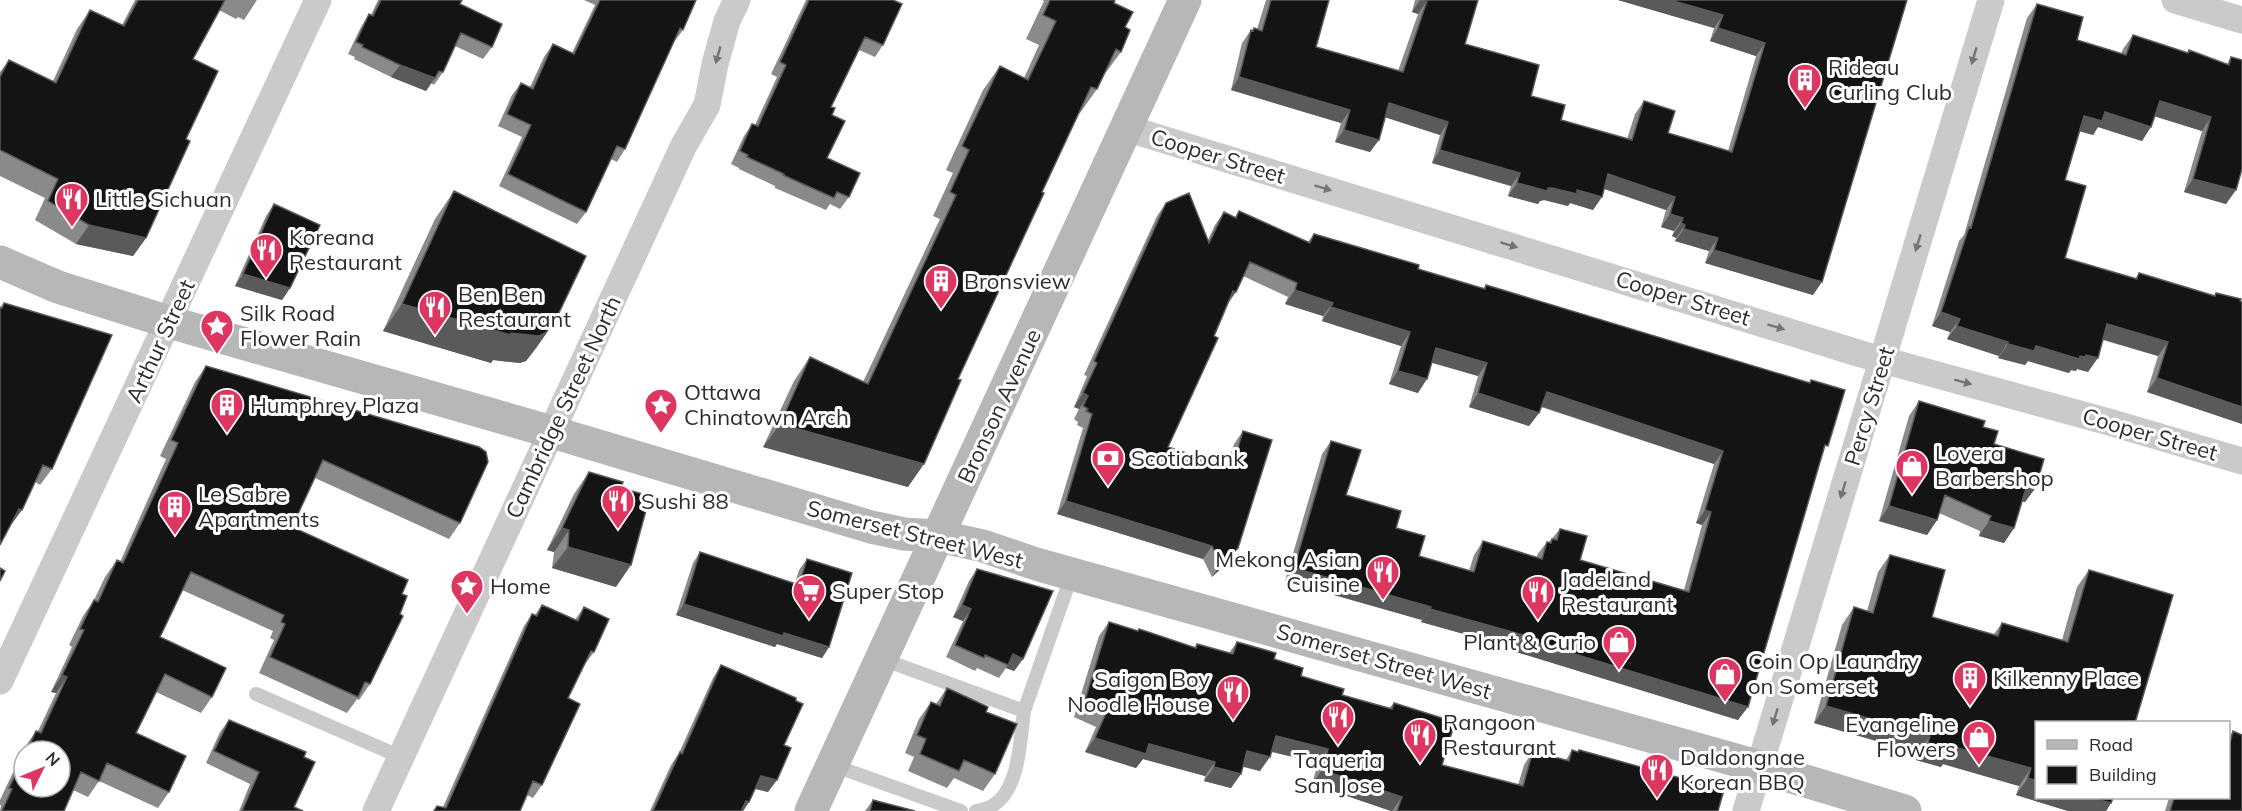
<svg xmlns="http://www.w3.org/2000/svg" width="2242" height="811" font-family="Mulish,sans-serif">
<rect width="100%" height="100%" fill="#fff"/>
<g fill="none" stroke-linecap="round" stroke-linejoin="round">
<path stroke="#cacaca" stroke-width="14" d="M882,659L1024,711L1072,574
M256,694L401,757
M832,765L961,811
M976,811C981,810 986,809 990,807C1020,793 1020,739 1024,711"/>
<path stroke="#cacaca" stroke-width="27" d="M2175,0L2242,20
M1126,128L1861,354L2109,422L2242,461
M0,681L318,0
M376,811L684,145L707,105L715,64L727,21L737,0
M1746,811L1991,0"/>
<path stroke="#b7b7b7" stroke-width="33" d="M0,262L58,287L169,322L552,432L871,527L904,534L938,536L983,546L1036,564L1739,761L1905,811
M811,811L1185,0"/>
</g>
<path fill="#8a8a8a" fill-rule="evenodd" d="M135,0H257L244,20L238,17L236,19L219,10L193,59L186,139L146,238L133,256L76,244L35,220L45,198L0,176V72L9,60L53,81L77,29L90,10L122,25Z
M378,0H462L460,4L492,47L483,59L455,46L443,72L434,85L431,83L426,91L391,77L354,59L355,57L348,54L361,27L369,14L371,15Z
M584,0H696L683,30L674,42L625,149L617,162L611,159L586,212L577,224L499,186L522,137L498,126L512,95L521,83L530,87L544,57L553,44L572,53L595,5Z
M806,0H893L883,45L875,57L859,50L831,107L832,115L827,158L849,197L840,209L830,204L826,210L775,188V186L739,169V168L731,164L744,136L752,124L755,125L777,77L771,74Z
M1042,0H1115L1114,3L1125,27L1121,52L1104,75L1097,89L1080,113L1079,112L1042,192L908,487L763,447L794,381L810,357L863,382L940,219L933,216L953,173L946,170L983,90L1000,66L1024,78L1039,45L1026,39L1044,1Z
M1266,0H1329L1316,47L1398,71L1418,14L1412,12L1415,0H1478L1465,44L1561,120L1627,139L1635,114L1644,101L1668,133L1728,151L1756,56L1710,41L1714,28L1618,0H1907L1813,295L1705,263L1709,251L1675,241L1676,238L1672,236L1674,231L1661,227L1666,210L1604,189L1593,210L1570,203L1568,206L1544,200L1540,201L1538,204L1508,196L1511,186L1432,163L1440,135L1385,117L1370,152L1335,142L1341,123L1231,90L1242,43L1251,30H1253L1254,28L1257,29Z
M2037,4L2077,40L2121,54L2123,49L2133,35L2187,53L2189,50L2227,64L2231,57L2241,173L2226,204L2184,192L2202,131L2155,116L2142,141L2098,127L2093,135L2080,131L2065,180V258L2135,279L2139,273L2214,296L2216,293L2242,302V424L2147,392L2158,356L2103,340L2088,372L2077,369L2076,371L2071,370L2069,373L2028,361L2025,365L1998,358L1999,356L1947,339L1950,332L1932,326L1959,241L1964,235L2027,18Z
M454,191L555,321L536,348L526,361L520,363L493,360L491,363L383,331L435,219Z
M1166,203L1208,240L1215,225L1224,212L1235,217L1239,211L1308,242L1314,234L1418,269L1483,289L1486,285L1809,383L1811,380L1823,452L1738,720L1513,651L1514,648L1421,622L1422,620L1285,581L1322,454L1331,441L1346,495L1396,528L1419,556L1469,571L1474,555L1483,541L1537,557V555L1547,542H1549L1560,529L1580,560L1684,590L1702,525L1696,523L1714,464L1541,407L1539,413L1529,426L1469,407L1478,376L1432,363L1418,393L1389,384L1401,346L1322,321L1323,316L1285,304L1288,297L1243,276L1228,304L1168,447L1227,466L1234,444L1243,431L1229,561L1212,577L1203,559L1057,514L1083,428L1077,425L1078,422L1074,419L1079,409L1074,407L1087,376L1084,375L1157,216Z
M274,204L290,288L282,300L235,286L266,216Z
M4,303L52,469L40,485L35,482L10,525L1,307Z
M206,366L460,523L449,539L315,478L292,527L402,594L370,684L359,700L357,699L347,713L259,673L274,640L270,638L273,631L182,590L160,637L212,697L201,713L156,692L136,733L169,792L158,808L99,781L88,797L73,790L64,811H0L1,805H0V800L25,747L36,731H38L56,693L51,692L72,647L69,645L83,616L94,600L105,577L117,560L120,562L166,459L160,456L195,382ZM24,751H60L24,787Z
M1919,401L1983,427L1994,444L2036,487L2025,502L2022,501L2014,528L2004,543L1979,536L1980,531L1939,513L1937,520L1927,535L1879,521L1909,416Z
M589,472L621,488L616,587L552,568L554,552L547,550L574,494Z
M700,552L795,583L799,570L807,559L829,647L822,658L777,644L775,647L676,615L693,563Z
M1890,555L1932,617L1994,634L2002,623L2062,640L2077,587L2089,570L2111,803L2106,811H2068L2016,795L2019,786L1943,764L1941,767L1916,760L1918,753L1814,723L1842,625L1854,607L1867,611L1878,572Z
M977,569L1023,659L1014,671L1006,668L999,678L977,668L975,671L946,657L963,621L953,617L969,581Z
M542,605L575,620L584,607L594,652L585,664H584L568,698L542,785L533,798L527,795L520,811H433L437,806L443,807L524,626L532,614L535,615Z
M1109,622L1194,648L1197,644L1229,653L1237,642L1274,659L1301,676L1342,695L1389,708L1394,703L1442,765L1518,785L1524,765L1533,751L1566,760L1572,750L1577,752L1579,750L1718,811H1391L1312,784L1318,763L1271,752L1260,771L1243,767L1231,788L1204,781L1205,776L1143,759L1136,768L1085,752L1096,727L1074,717L1099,636Z
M721,665L784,745L768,792L755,789L749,802L743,811H650L671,765L679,753L713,678Z
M947,688L986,712L995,774L983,791L954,778L947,788L908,771L914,757L905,753L919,719L931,702L936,704Z
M229,720L304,757L294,807L303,811H239L250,784L206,763L220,732Z
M2233,731L2242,811H2165L2169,798H2229V738Z
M873,800L915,811H865Z"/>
<path fill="#5a5a5a" d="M1420,0L1427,1L1418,14L1412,12Z
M1618,0H1670L1723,15L1714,28Z
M1718,28L1765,43L1756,56L1710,41Z
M400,65L435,78L426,91L391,77Z
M1239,77L1350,110L1341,123L1231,90Z
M2160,101L2211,117L2202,131L2150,115Z
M1389,103L1448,122L1440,135L1381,116Z
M2105,112L2151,127L2142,141L2098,127L2093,135L2075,130L2084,116Z
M1344,130L1379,140L1370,152L1335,142Z
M1440,150L1520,173L1511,186L1432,163Z
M1608,174L1675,197L1666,210L1599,187Z
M2193,179L2236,190L2226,204L2184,192Z
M1517,183L1548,188H1552L1577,190L1602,197L1593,210L1570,203L1568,206L1544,200L1540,201L1538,204L1508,196Z
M1670,214L1683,218L1674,231L1661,227Z
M1681,223L1685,225L1676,238L1672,236Z
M89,225L146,238L133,256L76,244Z
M1684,229L1718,238L1709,251L1675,241Z
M1714,250L1822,282L1813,295L1705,263Z
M243,274L290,288L282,300L235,286Z
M1295,290L1333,303L1323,316L1285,304Z
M1233,291L1236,292L1226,306Z
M402,304L511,333L555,321L536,348L526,361L520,363L493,360L491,363L383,331Z
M1331,307L1410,332L1401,346L1322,321Z
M1941,312L1960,319L1950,332L1932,326Z
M2107,324L2168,342L2158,356L2098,338Z
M1957,326L2008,342L1999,356L1947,339Z
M2008,344L2036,346L2080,356L2086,355L2098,358L2088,372L2077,369L2076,371L2071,370L2069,373L2028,361L2025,365L1998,358Z
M1436,348L1487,363L1478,376L1427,361Z
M1398,371L1427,379L1418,393L1389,384Z
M2157,378L2242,407V424L2147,392Z
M1547,392L1723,451L1714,464L1537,405Z
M1083,393L1088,396L1079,409L1074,407Z
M1478,393L1539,413L1529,426L1469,407Z
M780,424L924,464L908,487L763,447Z
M2027,485L2036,487L2025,502L2017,500Z
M1066,501L1212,546L1203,559L1057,514Z
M1889,506L1937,520L1927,535L1879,521Z
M19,509L22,510L11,525Z
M1705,510L1711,512L1702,525L1696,523Z
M1989,521L2014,528L2004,543L1979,536Z
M562,528L569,530L554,552L547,550Z
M568,547L631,565L616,587L552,568Z
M1238,548L1229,561L1212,577L1221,564Z
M1294,568L1431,607L1422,620L1285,581Z
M684,604L784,633L829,647L822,658L777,644L775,647L676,615Z
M962,605L971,609L963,621L953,617Z
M1430,609L1523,635L1514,648L1421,622Z
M1522,638L1748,707L1738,720L1513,651Z
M1013,654L1023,659L1014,671L1006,668Z
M62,675L67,677L56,693L51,692Z
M1826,706L1930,736L1918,753L1814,723Z
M1276,736L1328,749L1318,763L1266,750Z
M1095,738L1149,744L1215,762L1205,776L1143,759L1136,768L1085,752Z
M1928,743L1954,747L2031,768L2019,786L1943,764L1941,767L1916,760Z
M1247,751L1270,757L1260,771L1238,765Z
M1214,767L1241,774L1231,788L1204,781Z
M1322,770L1402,797L1392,811H1391L1312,784Z
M761,776L777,780L768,792L752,788Z
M2028,778L2037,781V798H2092L2111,803L2106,811H2068L2016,795Z
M746,801L749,802L743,811H739Z"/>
<path fill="#141414" stroke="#5a5a5a" stroke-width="1.5" d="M138,0H225L193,59L218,71L186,139L190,141L146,238L89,225L48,201L58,179L0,150V77L9,60L56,83L90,10L124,26Z
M381,0H462L460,4L502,24L492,47L461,33L443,72L439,71L435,78L400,65L362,47L363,45L356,42L369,14L373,16Z
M600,0H696L683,30L680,28L625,149L617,146L586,212L508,174L531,125L507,114L521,83L533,89L553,44L574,54Z
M809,0H893L902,4L883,45L865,37L831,107L835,108L832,115L845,121L827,158L860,173L849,197L837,192L834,198L783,175L784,174L747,157L748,155L740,151L752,124L758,126L786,65L780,62Z
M1050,0H1115L1114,3L1133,12L1125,27L1130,30L1121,52L1116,49L1097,89L1091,87L1042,192L1044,193L958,379L961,380L924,464L780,424L810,357L868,384L956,195L950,192L969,150L962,146L1000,66L1028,80L1056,21L1043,15Z
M1271,0H1329L1316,47L1403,72L1427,1L1424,0H1478L1465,44L1539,65L1531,96L1565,105L1561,120L1632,140L1644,101L1675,111L1668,133L1732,152L1765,43L1718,28L1723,15L1670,0H1907L1822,282L1714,250L1718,238L1684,229L1685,225L1681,223L1683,218L1670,214L1675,197L1608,174L1602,197L1577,190V194L1552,188H1548L1547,191L1517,183L1520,173L1440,150L1448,122L1389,103L1379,140L1344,130L1350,110L1239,77L1251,30L1253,31L1254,28L1262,31Z
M2037,4L2083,17L2077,40L2126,55L2133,35L2188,53L2189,50L2229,65L2231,57L2242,60V169L2236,190L2193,179L2211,117L2160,101L2151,127L2105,112L2102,121L2084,116L2065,180L2086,186L2065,258L2137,279L2139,273L2215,296L2216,293L2241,299L2240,301L2242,302V407L2157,378L2168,342L2107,324L2098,358L2086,355L2085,357L2080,356L2079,359L2036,346L2034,351L2008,344V342L1957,326L1960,319L1941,312L1969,227L1971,228Z
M454,191L586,256L555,321L545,333L539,336L511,333V335L402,304Z
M1189,193L1209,243L1224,212L1236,218L1239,211L1310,243L1314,234L1419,265L1418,269L1485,289L1486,285L1810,383L1811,380L1845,390L1828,446L1825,445L1748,707L1522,638L1523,635L1430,609L1431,607L1294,568L1331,441L1361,450L1346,495L1401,511L1396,528L1425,536L1419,556L1474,572L1483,541L1542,559L1547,542L1551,543L1552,539L1557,540L1560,529L1587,536L1580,560L1689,592L1711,512L1705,510L1723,451L1547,392L1539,413L1478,393L1487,363L1436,348L1427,379L1398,371L1410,332L1331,307L1333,303L1295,290L1297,283L1250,262L1236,292L1233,291L1214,336L1218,338L1168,447L1232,468L1243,431L1272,440L1238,548L1221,564L1212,546L1066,501L1092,414L1086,411L1088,409L1083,406L1088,396L1083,393L1097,363L1094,361L1166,203Z
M274,204L320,225L290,288L243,274Z
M4,303L112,335L52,469L43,465L22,510L19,509L0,545V307L2,308Z
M206,366L479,447L486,452L488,462L460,523L323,460L292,527L408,580L402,594L407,596L400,614L403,616L370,684L365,682L358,697L270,657L285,624L281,622L284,615L191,572L160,637L226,668L212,697L165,674L136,733L186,756L169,792L107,763L99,781L81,772L64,811H2L12,789L9,788L24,757V787H60V751H27L36,731L41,733L67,677L62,675L84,630L80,629L94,600L98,602L117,560L123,563L178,443L171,440Z
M1919,401L1985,421L1983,427L1998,431L1994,444L2044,459L2036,487L2027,485L2014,528L1989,521L1991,516L1945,495L1937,520L1889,506Z
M589,472L623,482L621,488L650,496L631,565L568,547L569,530L562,528Z
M700,552L799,585L807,559L852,573L829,647L784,633L783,636L684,604Z
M1890,555L1945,570L1932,617L1998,636L2002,623L2068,642L2089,570L2173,595L2135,723H2037V781L2028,778L2031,768L1954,747L1953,750L1928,743L1930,736L1826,706L1854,607L1873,613Z
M0,568L5,571L0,581Z
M977,569L1053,591L1023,659L1013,654L1008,665L985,655L984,658L955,645L971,609L962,605Z
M542,605L578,621L584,607L609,619L594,652L591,651L568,698L580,704L542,785L533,781L520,811H434L437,806L446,808L532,614L537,616Z
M1109,622L1138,631L1139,629L1196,648L1197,644L1233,654L1237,642L1276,653L1274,659L1303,668L1301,676L1344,689L1342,695L1392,709L1394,703L1455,722L1442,765L1523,786L1533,751L1569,761L1572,750L1578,752L1579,750L1724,790L1718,811H1397L1402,797L1322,770L1328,749L1276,736L1270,757L1247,751L1241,774L1214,767L1215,762L1149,744L1146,754L1095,738L1106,713L1084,703Z
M721,665L796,698V701L803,704L784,745L791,748L777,780L761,776L749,802L746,801L741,811H653L680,752L682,754Z
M947,688L988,707L986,712L1017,724L995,774L964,760L959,771L920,754L926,739L917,735L931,702L940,706Z
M229,720L306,752L304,757L315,762L294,807L303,811H242L259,772L214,751Z
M2233,731L2242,735V811H2170L2174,798H2229V746Z
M2092,798H2113L2111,803Z
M873,800L915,811H870Z"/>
<defs><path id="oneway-solid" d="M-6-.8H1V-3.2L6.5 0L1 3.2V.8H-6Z" transform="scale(1.5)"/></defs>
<g fill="#747474">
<use href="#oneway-solid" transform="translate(718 55) rotate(106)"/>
<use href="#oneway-solid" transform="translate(1974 56) rotate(107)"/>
<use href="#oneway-solid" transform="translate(1323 188) rotate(17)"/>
<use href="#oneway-solid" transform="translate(1918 243) rotate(107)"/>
<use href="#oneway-solid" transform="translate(1509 245) rotate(17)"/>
<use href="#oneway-solid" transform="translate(1776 327) rotate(17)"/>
<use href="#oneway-solid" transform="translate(1963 382) rotate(15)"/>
<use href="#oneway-solid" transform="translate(1843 490) rotate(107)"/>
<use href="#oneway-solid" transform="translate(1775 717) rotate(107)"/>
</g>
<defs>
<g id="building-pin" transform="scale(1.725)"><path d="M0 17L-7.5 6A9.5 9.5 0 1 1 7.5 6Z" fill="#dd3660" stroke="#fff"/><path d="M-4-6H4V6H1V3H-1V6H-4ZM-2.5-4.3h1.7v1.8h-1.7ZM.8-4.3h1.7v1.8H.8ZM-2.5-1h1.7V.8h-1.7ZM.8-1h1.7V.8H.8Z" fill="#fff"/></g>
<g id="restaurant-pin" transform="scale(1.725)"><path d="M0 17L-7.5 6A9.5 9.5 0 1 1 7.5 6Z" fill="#dd3660" stroke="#fff"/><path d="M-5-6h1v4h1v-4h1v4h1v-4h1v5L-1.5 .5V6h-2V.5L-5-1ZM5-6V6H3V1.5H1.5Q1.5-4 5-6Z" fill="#fff"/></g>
<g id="sight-pin" transform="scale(1.725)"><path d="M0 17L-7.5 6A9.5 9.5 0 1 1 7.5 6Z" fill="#dd3660" stroke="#fff"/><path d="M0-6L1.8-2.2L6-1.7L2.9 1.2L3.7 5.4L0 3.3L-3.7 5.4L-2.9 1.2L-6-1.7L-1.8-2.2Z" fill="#fff"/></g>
<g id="bank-pin" transform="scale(1.725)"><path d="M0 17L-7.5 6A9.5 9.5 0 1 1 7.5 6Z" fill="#dd3660" stroke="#fff"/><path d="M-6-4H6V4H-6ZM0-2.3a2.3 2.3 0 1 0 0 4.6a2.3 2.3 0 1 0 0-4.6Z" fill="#fff"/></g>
<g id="shop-pin" transform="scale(1.725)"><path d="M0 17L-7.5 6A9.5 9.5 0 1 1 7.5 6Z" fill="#dd3660" stroke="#fff"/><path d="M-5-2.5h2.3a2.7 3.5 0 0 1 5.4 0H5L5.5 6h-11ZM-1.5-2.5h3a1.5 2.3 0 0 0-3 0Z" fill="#fff"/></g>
<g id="supermarket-pin" transform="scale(1.725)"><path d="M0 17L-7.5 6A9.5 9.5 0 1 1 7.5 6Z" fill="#dd3660" stroke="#fff"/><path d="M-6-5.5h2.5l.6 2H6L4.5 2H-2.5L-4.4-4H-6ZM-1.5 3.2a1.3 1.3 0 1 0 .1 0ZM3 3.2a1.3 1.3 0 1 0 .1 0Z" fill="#fff"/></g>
</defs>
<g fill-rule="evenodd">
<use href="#building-pin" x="1805" y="80"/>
<use href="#restaurant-pin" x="72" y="199"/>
<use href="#restaurant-pin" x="266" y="250"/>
<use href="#building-pin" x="941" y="281"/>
<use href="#restaurant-pin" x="435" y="307"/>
<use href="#sight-pin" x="217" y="326"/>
<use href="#building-pin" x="227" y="405"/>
<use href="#sight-pin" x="661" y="405"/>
<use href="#bank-pin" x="1108" y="458"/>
<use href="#shop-pin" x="1912" y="466"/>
<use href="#restaurant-pin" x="618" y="501"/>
<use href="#building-pin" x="175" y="507"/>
<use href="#restaurant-pin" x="1383" y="572"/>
<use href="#sight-pin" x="467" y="586"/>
<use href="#supermarket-pin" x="809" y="591"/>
<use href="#restaurant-pin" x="1538" y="592"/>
<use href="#shop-pin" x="1619" y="642"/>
<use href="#shop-pin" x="1725" y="674"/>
<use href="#building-pin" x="1970" y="678"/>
<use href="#restaurant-pin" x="1233" y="692"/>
<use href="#restaurant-pin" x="1338" y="717"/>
<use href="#restaurant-pin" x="1420" y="735"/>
<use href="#shop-pin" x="1979" y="737"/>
<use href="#restaurant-pin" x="1657" y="770"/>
</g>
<g text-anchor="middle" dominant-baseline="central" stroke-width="6" stroke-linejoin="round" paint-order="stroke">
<g font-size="22" fill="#2d2d2d" stroke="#fff" text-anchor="start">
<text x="1828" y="67">Rideau<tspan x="1828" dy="25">Curling Club</tspan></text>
<text x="95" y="199">Little Sichuan</text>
<text x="289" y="237">Koreana<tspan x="289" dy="25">Restaurant</tspan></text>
<text x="964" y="281">Bronsview</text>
<text x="458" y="294">Ben Ben<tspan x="458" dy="25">Restaurant</tspan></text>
<text x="240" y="313">Silk Road<tspan x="240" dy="25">Flower Rain</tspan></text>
<text x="684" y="392">Ottawa<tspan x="684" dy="25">Chinatown Arch</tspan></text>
<text x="250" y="405">Humphrey Plaza</text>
<text x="1935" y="453">Lovera<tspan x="1935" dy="25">Barbershop</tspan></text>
<text x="1131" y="458">Scotiabank</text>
<text x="198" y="494">Le Sabre<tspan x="198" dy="25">Apartments</tspan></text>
<text x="641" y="501">Sushi 88</text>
<text x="1360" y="559" text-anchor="end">Mekong Asian<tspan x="1360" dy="25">Cuisine</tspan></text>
<text x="1561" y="579">Jadeland<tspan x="1561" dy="25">Restaurant</tspan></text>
<text x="490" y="586">Home</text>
<text x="832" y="591">Super Stop</text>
<text x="1596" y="642" text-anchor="end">Plant &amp; Curio</text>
<text x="1748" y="661">Coin Op Laundry<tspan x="1748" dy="25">on Somerset</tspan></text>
<text x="1993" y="678">Kilkenny Place</text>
<text x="1210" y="679" text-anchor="end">Saigon Boy<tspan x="1210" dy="25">Noodle House</tspan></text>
<text x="1443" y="722">Rangoon<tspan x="1443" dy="25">Restaurant</tspan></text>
<text x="1956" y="724" text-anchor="end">Evangeline<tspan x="1956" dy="25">Flowers</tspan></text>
<text x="1680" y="757">Daldongnae<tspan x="1680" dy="25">Korean BBQ</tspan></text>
<text x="1338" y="760" text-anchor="middle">Taqueria<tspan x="1338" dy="25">San Jose</tspan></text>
</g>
<g font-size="22" fill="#2d2d2d" stroke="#fff">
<text transform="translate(1218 156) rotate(17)">Cooper Street</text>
<text transform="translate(1683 298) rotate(17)">Cooper Street</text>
<text transform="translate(160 341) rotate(-65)">Arthur Street</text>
<text transform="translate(999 406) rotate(-65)">Bronson Avenue</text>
<text transform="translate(1869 406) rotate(-73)">Percy Street</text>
<text transform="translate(563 407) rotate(-65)">Cambridge Street North</text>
<text transform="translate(2150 434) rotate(16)">Cooper Street</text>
<text transform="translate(915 534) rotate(14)">Somerset Street West</text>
<text transform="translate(1384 661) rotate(16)">Somerset Street West</text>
</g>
</g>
<rect x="2035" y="721" width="195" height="78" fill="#ffffff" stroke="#ababab" stroke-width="1.5"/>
<rect x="2047" y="740" width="30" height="9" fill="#b7b7b7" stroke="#ababab" stroke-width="1.5"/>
<text x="2089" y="751" font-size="18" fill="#2d2d2d">Road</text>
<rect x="2047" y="766" width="30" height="18" fill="#141414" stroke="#ababab" stroke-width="1.5"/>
<text x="2089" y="781" font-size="18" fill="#2d2d2d">Building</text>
<g transform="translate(42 769) rotate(47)"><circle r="28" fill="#ffffff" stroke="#ababab" stroke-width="1.5"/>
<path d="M0-4.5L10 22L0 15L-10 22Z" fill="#dd3660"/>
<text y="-9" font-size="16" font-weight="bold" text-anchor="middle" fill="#2d2d2d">N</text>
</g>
</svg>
